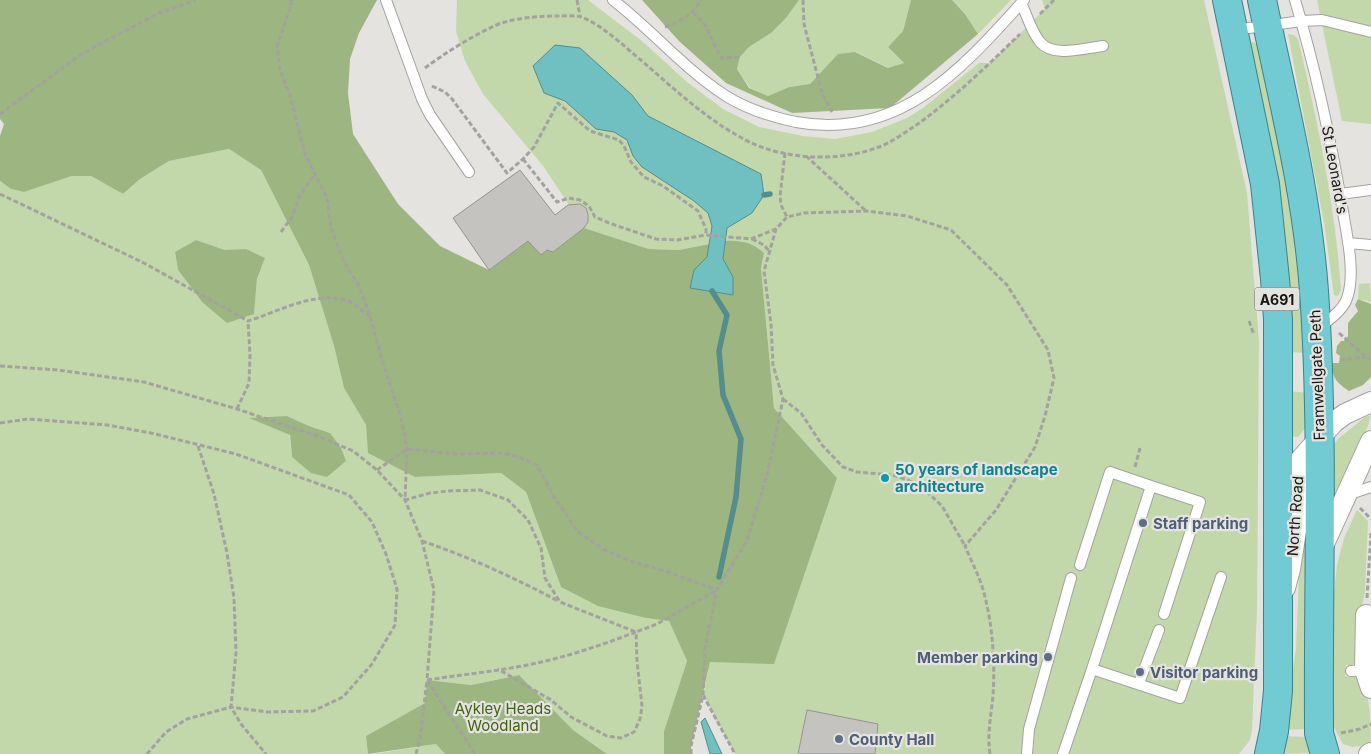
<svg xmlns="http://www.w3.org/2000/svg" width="1371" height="754" font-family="Inter,sans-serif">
<rect width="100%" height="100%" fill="#e4e3df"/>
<path fill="#c2d8ab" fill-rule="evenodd" d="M457,0H588L642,41L687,82L723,109L759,127L803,136L835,139L872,132L907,118L923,108L979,63H990L1045,9L1042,0H1204L1247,193L1259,341L1257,609L1252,731L1250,740L1239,754H875L878,724L807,710L798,754H735L703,695L710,662L837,478L774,408L761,268L764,253L725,242L733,295L690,288L694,270L707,257L708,244L679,250L649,249L584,228L544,167L483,94L465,61L456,31Z
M799,0H911L903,31L888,47L904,63L889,68L856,52L827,66L810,84L789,87L768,96L750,88L737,69L740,57L749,47L771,33L786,18Z
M952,0H1011L978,34L965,14Z
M1317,0H1371V124L1342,121Z
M1288,34L1294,35L1298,39C1318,122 1335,205 1341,290L1338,296L1334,295L1324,223Z
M1253,42L1259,45L1280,142L1295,230L1307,353L1287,352L1250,44Z
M229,149L261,170L309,265L334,346L344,388L366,425L369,453L415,477L501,473L526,492L561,587L646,618L669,621L687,661L664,731V754H607L573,730L518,675L471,685L427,680L425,703L366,736L368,754H0V181L11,189L24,192L72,176H91L123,194L140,179L169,161ZM196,240L225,250L265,258L257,279L254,314L202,302L178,270L175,253ZM287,416L309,426L330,433L292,457Z
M1370,283L1371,302L1358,299L1359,284Z
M1288,391L1308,393V425L1298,437L1288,436Z
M1371,415L1368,426L1333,499L1331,448L1338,439L1365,417Z
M1308,463L1305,729L1283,730L1296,649L1300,551Z
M1357,510L1368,521L1365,592L1360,614L1358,662L1352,665H1346L1345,676C1348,677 1354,676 1357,677C1371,685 1371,728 1371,745L1352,747L1343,744L1332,724V609L1337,565L1344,538Z
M1282,736L1305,737L1312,753L1278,754Z
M436,744L445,754H374Z"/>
<path fill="#9db681" d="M0,0H377L359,33L350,59L348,93L353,134L398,204L440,246L489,270L528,241L553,252L584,228L649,249L679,250L709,244L707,257L694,270L733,295V277L723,259L725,241C741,240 753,243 764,253L761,268L774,408L837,478L774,664L710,662L691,746V754H664V731L687,661L669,621L646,618L598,606L561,587L526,492L501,473L415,477L368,453L366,425L344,388L334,346L309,265L261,170L229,149L169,161L140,179L123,194L91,176H72L24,192L11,189L0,181V136L4,124L0,119Z
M642,0H799L786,18L771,33L749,47L740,57L737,69L749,88L768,96L789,87L810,84L838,54L855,52L888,68L904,63L888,47L903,31L911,0H952L965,14L978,34L890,108L792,113L726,83L679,41Z
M196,240L225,250L246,249L265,258L257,279L254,314L227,323L202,302L178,270L175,252Z
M1358,299L1371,304V377L1363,385L1349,391C1337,383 1332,378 1332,363H1339L1340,356L1336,353L1337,346L1341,341H1344L1348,336V323L1358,311L1355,305Z
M287,416L309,426L330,433L341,448L346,461L327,477L311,473L292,457L290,435L249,418Z
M519,675L573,730L607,754H445L436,744L368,754L366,736L425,703L427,680L471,685Z"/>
<path fill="#70c0c1" stroke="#558d8d" d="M555,45L580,48L632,95L648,116L761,174L764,195L752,213L727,228L723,259L733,277V295L690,288L694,270L707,257L712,226L708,213L694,201L642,167L633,156L627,140L614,132L596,129L565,101L544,93L533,66Z
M705,718L722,754H710L701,722Z"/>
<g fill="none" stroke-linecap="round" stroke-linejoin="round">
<path stroke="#558d8d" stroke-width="5.5" d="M764,195L770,194
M712,291L727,315L719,351L723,395L741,439L736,497L719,577"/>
</g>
<path fill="#c4c3bf" stroke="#959390" d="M520,170L555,215L568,205L580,204L586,208L588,214V222L584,228L553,252L547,250L541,255L528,241L489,270L453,218Z
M807,710L878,724L875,754H798Z"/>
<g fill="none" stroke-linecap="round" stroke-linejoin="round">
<g stroke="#a4a39f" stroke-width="12">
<path id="service" d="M386,0L422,99L430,115L469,172
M613,0C652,30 684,69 726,96C747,109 772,117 796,122C899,141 962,69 1024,0
M1295,0C1316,70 1331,140 1343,212C1347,235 1355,272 1348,295C1345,309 1330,319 1319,328
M1021,3C1027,15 1031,31 1040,42C1053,58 1085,48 1103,46
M1234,30L1302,21L1322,20L1371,32
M1340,194L1371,190
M1348,243L1371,245
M1347,495L1371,487
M1080,565L1110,472L1151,486
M1092,669L1151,486L1200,502L1164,614
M1351,671L1365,670
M1139,683L1159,630
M1027,754L1029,729L1071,578
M1063,754L1092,669L1180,698L1221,577"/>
</g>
<g stroke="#a4a39f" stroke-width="22">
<path id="minor" d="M1323,546L1371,441
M1285,588L1290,569L1297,525L1300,460L1334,422L1345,414L1371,402
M1366,615L1365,670L1371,688
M1369,754L1371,753"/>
</g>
<g stroke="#3b8289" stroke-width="30">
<path id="trunk" d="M1227,0L1265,184L1275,279L1278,319V691L1274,731L1269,754
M1262,0C1282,96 1307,193 1314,291C1324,434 1318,578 1319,722V733L1325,754"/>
</g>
<path stroke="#a3a29f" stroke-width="3" stroke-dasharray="5 2.5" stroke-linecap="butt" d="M291,0V6L277,46L280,70L290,95L305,154L327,198L331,228L344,262L359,286L370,316L381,357L401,418L407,449L405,500L430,493L449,491L480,490L508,500L528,520L541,548L545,578L560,602L636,632L657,624L717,590
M577,0L580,16
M803,0L804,24L822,93L832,112
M693,12L705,25L721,58L740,57
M1040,14L1054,0
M665,27C680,22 693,14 701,0
M425,68C445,53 469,38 492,27C509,18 539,16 559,16C565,16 575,15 581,17C600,23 626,48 642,61C673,88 704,117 740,137C779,160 837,163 879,147C892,142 904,133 915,126C953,99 987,66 1020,34
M432,86L445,92L452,99L507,173L523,159L534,147L558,103L590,131L619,140L624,146L631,162L644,177L663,186L698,211L706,229V235
M0,114L83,53L159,13L196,0
M785,153L780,196L781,205L787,217
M806,156L866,211
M523,159L557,202L569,198L580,200L589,206L595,217L609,223L656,239L677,240L706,235L751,239L776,229
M0,194L144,263L248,321C278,312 323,286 354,304C359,308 364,312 370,316
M281,232L292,217L300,195L315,174
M752,239L764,245L770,252
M1249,321L1254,335
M1339,333L1366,357L1371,359
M1340,360L1366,357
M0,366L58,370L144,382L237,409L320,437L353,451L377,470L405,500L422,541L434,590L427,680L475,754
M783,399L801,413L822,445L843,467L857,472L893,475L908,480L926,491L942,506L965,546
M237,409L249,383L250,355L248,321
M0,423L28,419L107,425L151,433L236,454L349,495L372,522L386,554L397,589L395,625L372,664L343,697L313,711L267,712L231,707L187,719L166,732L147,754
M198,446L214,494L227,553L234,598L236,652L231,707L241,724L266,754
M1135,467L1140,448
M377,470L407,449L456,454L502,453L519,457L537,465L553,495L578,532L603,549L633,562L665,571L717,590
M1360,508L1371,519
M422,541C469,557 515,578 558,601
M1367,598L1371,533
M703,695L735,754
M1341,733L1360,729L1371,724
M416,754L420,739L427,680C459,675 491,672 522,666C561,659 599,646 636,632L637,661L642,706L640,719L634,732L621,738L607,736L571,717L551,700L498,669
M691,754V746L703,695L705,648L717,590L747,540L767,475L783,399L773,365L771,324L764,271L776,229L787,217L804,213L866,211L907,216L951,230L1007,285L1048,350L1054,378L1045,416L1035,447L996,510L965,546C972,563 981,579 985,597C993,628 995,664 993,696C991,716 987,734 990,754"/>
<use href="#service" stroke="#fff" stroke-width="10"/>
<use href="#minor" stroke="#fff" stroke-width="20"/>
<use href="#trunk" stroke="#72cad2" stroke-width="28"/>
</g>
<circle fill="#0f9aa8" stroke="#e4e3df" stroke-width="2" cx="885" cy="478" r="5"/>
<g fill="#5c6f8a" stroke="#e4e3df" stroke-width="2">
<circle cx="1143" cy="523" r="5"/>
<circle cx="1048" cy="657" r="5"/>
<circle cx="1140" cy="672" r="5"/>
<circle cx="839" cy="739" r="5"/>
</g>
<g text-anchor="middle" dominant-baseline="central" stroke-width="4.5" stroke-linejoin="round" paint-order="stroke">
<rect fill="#e4e3df" stroke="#545452" stroke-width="1" x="1254.5" y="287.5" width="45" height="23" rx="4"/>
<g font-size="14" font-weight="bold" fill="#171615">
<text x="1277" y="299">A691</text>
</g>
<g font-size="15" fill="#171615" stroke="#e4e3df">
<text transform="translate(1335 170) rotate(80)">St Leonard's</text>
<text transform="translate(1317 375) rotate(-92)">Framwellgate Peth</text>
<text transform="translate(1295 516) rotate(-86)">North Road</text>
</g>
<g font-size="15" font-weight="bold" fill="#0d838f" stroke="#e4e3df" text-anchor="start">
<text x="895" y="469">50 years of landscape<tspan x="895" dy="17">architecture</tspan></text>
</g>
<g font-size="15" font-weight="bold" fill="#4e5e75" stroke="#e4e3df" text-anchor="start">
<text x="1153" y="523">Staff parking</text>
<text x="1038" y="657" text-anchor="end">Member parking</text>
<text x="1150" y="672">Visitor parking</text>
<text x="849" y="739">County Hall</text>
</g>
<g font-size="15" fill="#436114" stroke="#e4e3df">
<text x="503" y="708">Aykley Heads<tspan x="503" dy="17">Woodland</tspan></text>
</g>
</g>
</svg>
